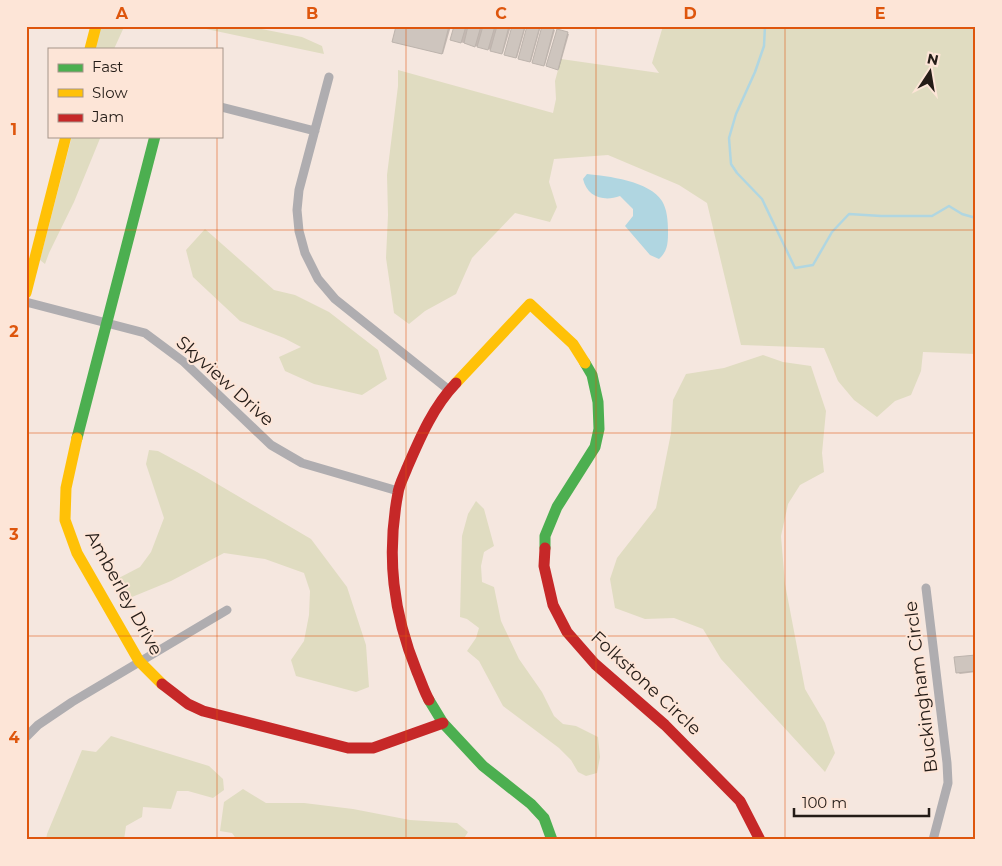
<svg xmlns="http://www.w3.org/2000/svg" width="1002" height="866" font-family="Montserrat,sans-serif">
<rect width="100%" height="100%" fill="#f5e7df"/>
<path fill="#e0dcc1" d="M100,26H246L302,37L322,46L324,54L192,26L124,27L114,49H95Z
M663,26H976V354L923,352L921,371L911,395L895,401L877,417L854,400L838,381L824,348L741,345L707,203L679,185L608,155L554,159L549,182L557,207L550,222L515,213L472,258L456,294L425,311L409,324L394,313L386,258L388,215L387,175L398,86V70L553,113L556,99L555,81L561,59L659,73L652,63Z
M72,136H101L74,202L49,253L45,264L40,260Z
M205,229L274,290L295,295L329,312L378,350L387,379L362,395L314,384L285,371L279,357L301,347L284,338L240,321L193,277L186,250Z
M763,355L783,362L811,366L826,411L822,453L824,472L800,485L788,504L781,536L785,584L805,689L825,723L835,753L825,772L721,659L703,629L674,618L645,619L615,608L610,579L617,558L656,508L671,433L673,400L686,374L724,368Z
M149,450L158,451L197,472L311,539L347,587L366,645L369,687L356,692L296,676L291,660L304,641L309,615L310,591L304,573L265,559L224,553L171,581L132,597L115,580L140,567L151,552L164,518L146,464Z
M476,501L484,509L494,546L484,552L481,566L482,582L494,587L501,621L519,659L542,692L554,716L563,724L576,726L598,737L600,757L597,773L586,776L578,772L571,760L559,748L503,706L479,661L467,651L476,638L479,628L467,619L460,617L462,536L468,514Z
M111,736L209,766L223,779L224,790L213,798L188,791H177L171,809L143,807L142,817L126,826L124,840H46L47,834L82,750L96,752Z
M243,789L266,803H304L353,809L410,820L457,823L468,832L463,840H237L232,833L220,831L224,802Z"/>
<path fill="#b0d6e1" d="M587,174C607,176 650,181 662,201C667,209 668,221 668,231C668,242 668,251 659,259L650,255L625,226L633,216V209L620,196C604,202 587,197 583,179Z"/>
<path fill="#0003" d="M397,26H451L443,54L395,42Z
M455,26H511L503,53L452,40Z
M513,26H526L517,58L507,55Z
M528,26H541L531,62L521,59Z
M544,26L555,30L545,65L535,63Z
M558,30L569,34L559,69L549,66Z
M976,656V672L960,674L957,672Z"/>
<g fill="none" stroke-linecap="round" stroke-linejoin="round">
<path stroke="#b0d6e1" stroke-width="2.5" d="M765,26L764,46L755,72L736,114L729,138L731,164L737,173L762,199L795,268L813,265L832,232L849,214L881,216H932L949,206L962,214L976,218"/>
</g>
<path fill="#cec5be" stroke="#bdb4ad" d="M396,26H449L442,54L392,42Z
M454,26H466L461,43L450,40Z
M468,26H481L475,47L464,43Z
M483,26H495L488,50L477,47Z
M497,26H509L502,54L490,51Z
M512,26H525L516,58L504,55Z
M527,26H540L530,62L518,59Z
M542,26L554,28L544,66L532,63Z
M557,29L568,32L558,70L546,66Z
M976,655V671L956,673L954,657Z"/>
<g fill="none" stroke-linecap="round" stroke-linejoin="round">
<path stroke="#afadb0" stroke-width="9" d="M329,77L299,190L297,210L299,231L305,253L318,279L335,299L449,390
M221,107L315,131
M26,302L145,333L184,362L271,445L302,463L398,491
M926,588L947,763L948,783L933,840
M26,737L38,725L72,702L227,610"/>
<path stroke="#4caf50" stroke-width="11" d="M77,438L155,136
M545,548V536L557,507L595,447L599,429L598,402L592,375L585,363
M429,700L443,723L483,766L531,804L544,818L552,840"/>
<path stroke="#ffc107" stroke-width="11" d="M90,49L96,26
M26,293L66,136
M456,383L530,304L573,344L585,363
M77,438L66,488L65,520L77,553L139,661L162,684"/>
<path stroke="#c62828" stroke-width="11" d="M545,548L544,566L553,605L567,632L595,664L665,725L740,801L760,840
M162,684L188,704L203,711L348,748H373L443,723
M429,700C424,691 421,681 417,672C393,613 386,556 398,493C399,485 404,476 407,468C420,438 433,407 456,383"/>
</g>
<path fill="none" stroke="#de560d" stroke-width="1" stroke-opacity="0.55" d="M217,26V49M406,26V840M596,26V840M785,26V840M217,136V840M26,230H976M26,433H976M26,636H976"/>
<g text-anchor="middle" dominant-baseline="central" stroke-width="4" stroke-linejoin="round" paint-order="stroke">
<g font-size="18" fill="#241c17" stroke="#fde5d7">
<text transform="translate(225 381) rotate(42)">Skyview Drive</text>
<text transform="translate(124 593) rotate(61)">Amberley Drive</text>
<text transform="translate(646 683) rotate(43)">Folkstone Circle</text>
<text transform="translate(921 687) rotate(-97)">Buckingham Circle</text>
</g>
</g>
<rect width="1002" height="866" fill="none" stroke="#fde5d7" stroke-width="55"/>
<rect x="48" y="48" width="175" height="90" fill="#fde5d7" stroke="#a6958a"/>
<rect x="58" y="64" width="25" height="8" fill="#4caf50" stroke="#a6958a"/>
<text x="92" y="72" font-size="15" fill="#241c17">Fast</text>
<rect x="58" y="89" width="25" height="8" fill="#ffc107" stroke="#a6958a"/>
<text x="92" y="98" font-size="15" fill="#241c17">Slow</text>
<rect x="58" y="114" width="25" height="8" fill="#c62828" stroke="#a6958a"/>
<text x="92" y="122" font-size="15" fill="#241c17">Jam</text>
<g transform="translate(930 72) rotate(12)" stroke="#fde5d7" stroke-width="4" paint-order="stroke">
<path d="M0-4L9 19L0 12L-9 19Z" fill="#241c17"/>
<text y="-8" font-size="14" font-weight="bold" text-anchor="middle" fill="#241c17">N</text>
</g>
<path d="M794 808v8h135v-8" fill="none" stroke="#241c17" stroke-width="2.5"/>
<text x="802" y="808" font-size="15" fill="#241c17" stroke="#fde5d7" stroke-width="4" paint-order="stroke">100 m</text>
<rect x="28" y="28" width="946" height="810" fill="none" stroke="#de560d" stroke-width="2"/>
<g font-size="16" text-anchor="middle" font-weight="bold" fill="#de560d">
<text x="122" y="19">A</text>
<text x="312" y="19">B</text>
<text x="501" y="19">C</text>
<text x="690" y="19">D</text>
<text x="880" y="19">E</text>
<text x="14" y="135">1</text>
<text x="14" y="337">2</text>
<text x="14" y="540">3</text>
<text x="14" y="743">4</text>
</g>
</svg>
